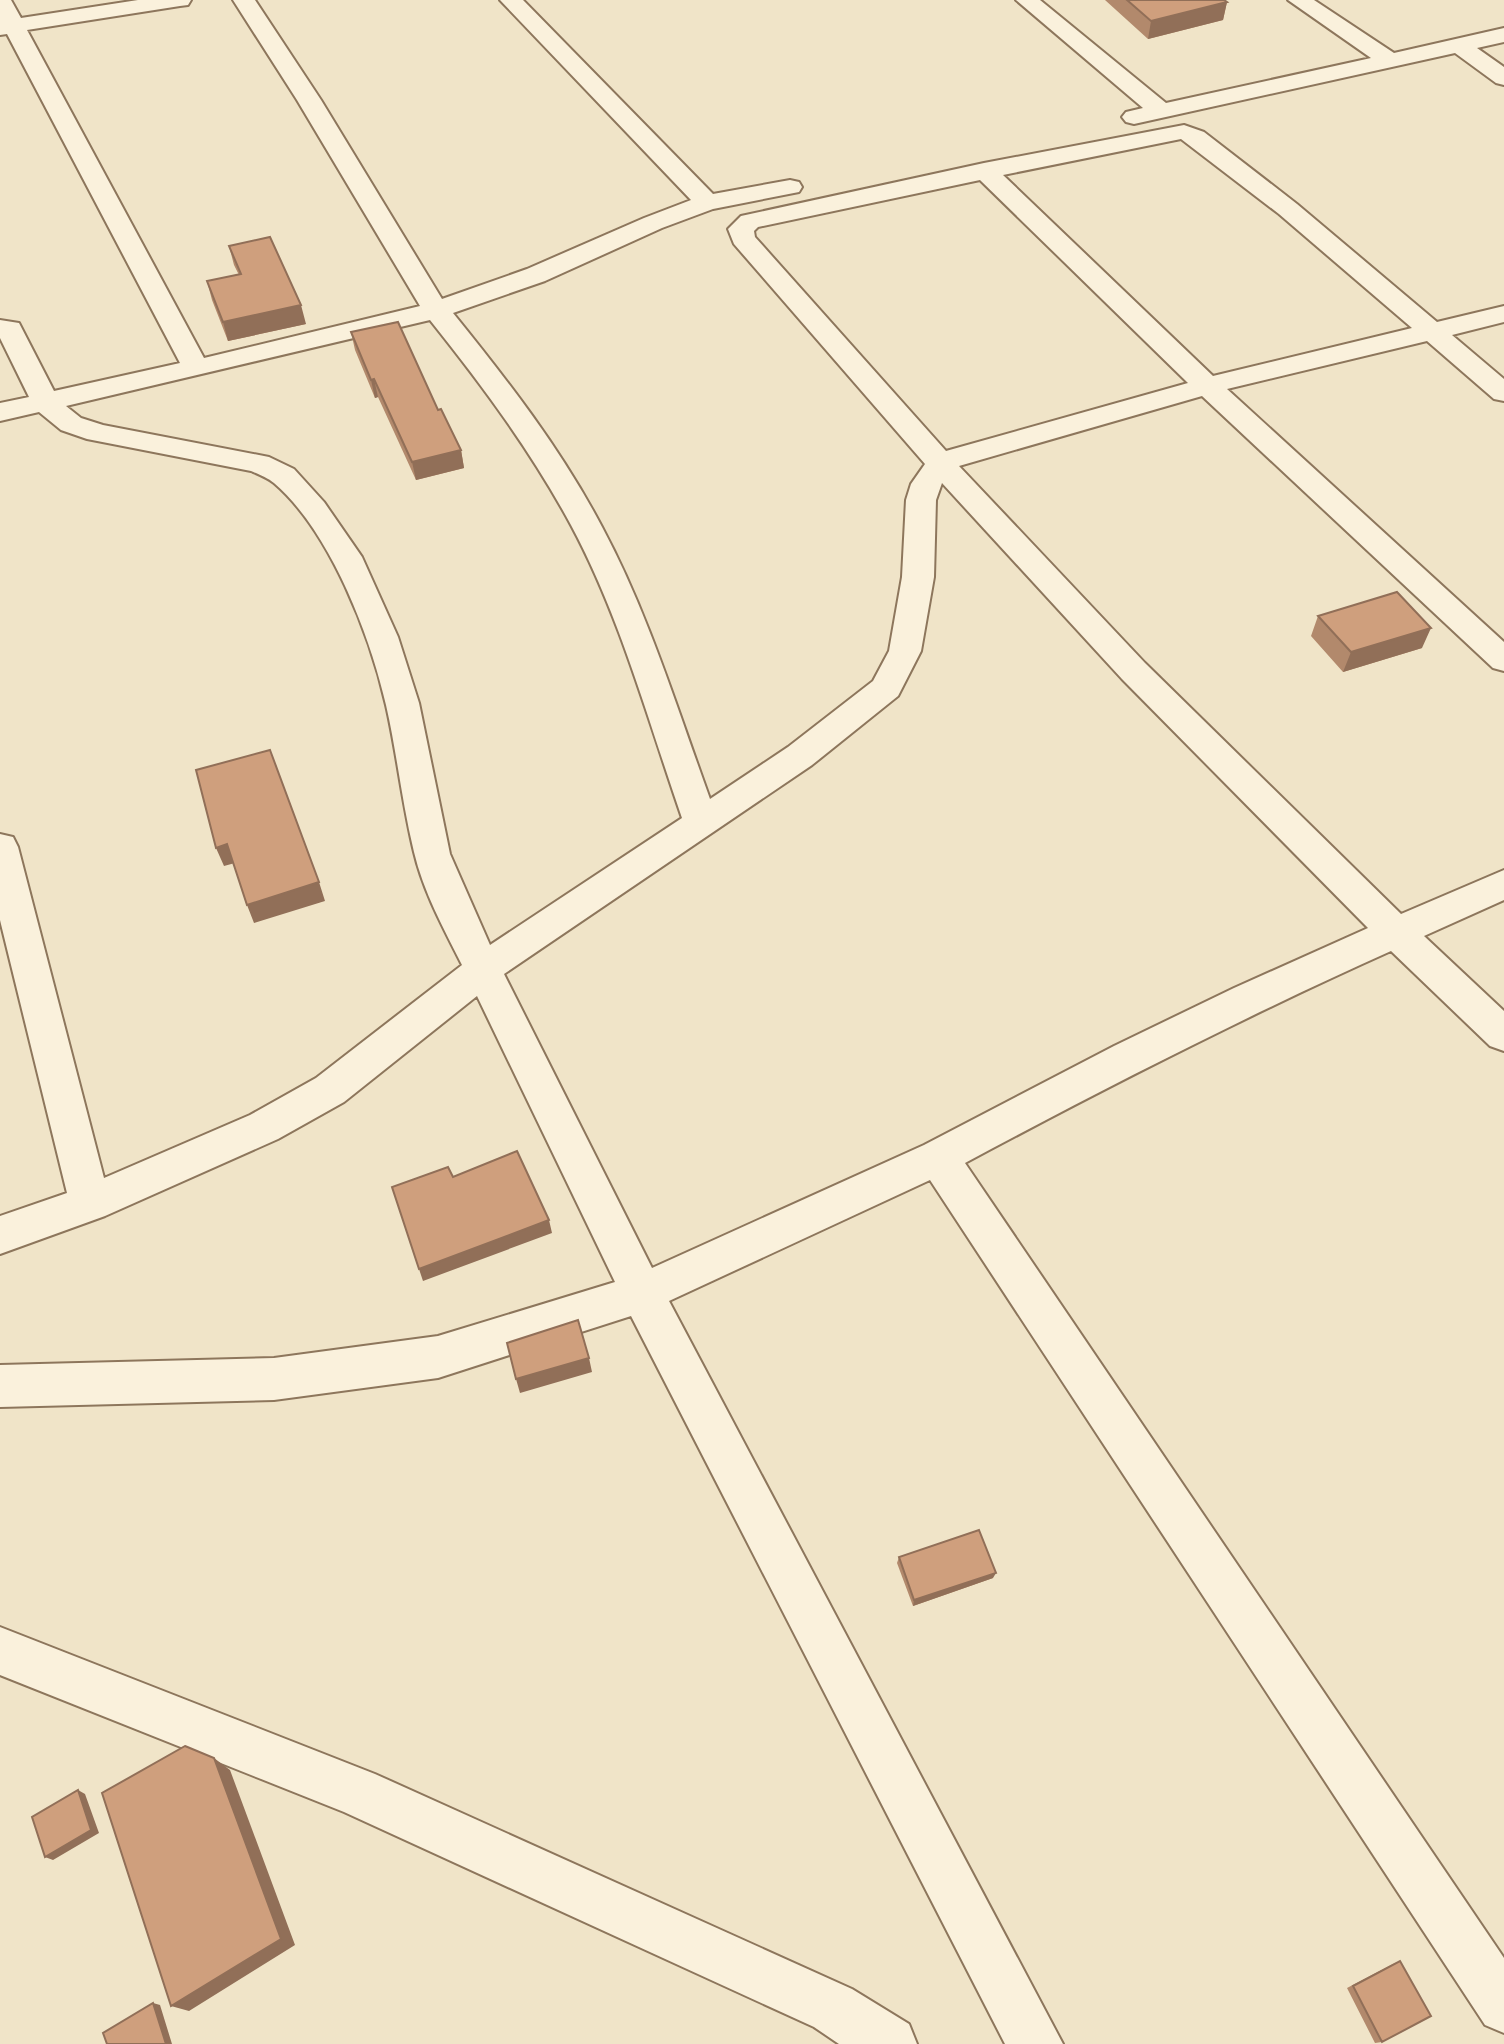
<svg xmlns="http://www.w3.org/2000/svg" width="1504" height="2044" font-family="Spectral,serif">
<rect width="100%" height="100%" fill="#f0e4c8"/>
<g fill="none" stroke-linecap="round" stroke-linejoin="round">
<g stroke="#8d765c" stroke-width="4">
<path id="minor" d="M0,0H11L21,18L138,0H191L188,5L180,6L27,30L204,358L420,306L297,100L233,0H255L321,100L442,299L527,269L644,218L691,200L500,0H523L713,194L790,180L799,182L802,187L799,192L713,209L662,228L545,281L453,313C508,381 561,449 602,527C648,613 677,708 710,799L788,747L873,681L889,651L902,577L906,500L911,484L925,464L734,244L728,229L741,216L984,163L1184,125L1204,132L1297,204L1437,322L1504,306V322L1452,335L1504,379V401L1494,399L1427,341L1227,389L1504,642V671L1493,668L1202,396L959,466L1145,663L1401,914L1504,870V900L1424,936L1504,1011V1051L1490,1046L1391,951C1246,1016 1105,1088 965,1163L1504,1958V2033L1485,2025L930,1180L669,1301L1063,2044H1005L631,1316L438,1378L274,1400L0,1407V1365L274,1358L438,1336L615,1282L477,996L344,1102L278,1139L105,1216L0,1254V1216L67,1193L0,920V834L13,837L18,847L104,1178L250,1115L316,1078L462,965C444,929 423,891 414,852C402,803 397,753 386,705C370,635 330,531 274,483C268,478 258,474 251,471L87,439L61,430L39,412L0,421V403L29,397L0,338V320L19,323L54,391L180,363L7,34L0,35ZM1181,139L1279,214L1412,328L1213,376L1003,175ZM980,180L1188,383L946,451L755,237L754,231L758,227ZM430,320C482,385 531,451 571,525C620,616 648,720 682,818L490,945L450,854L419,703L398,637L362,557L324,502L294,469L269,457L103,425L81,418L66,406ZM942,483L1122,679L1368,928L1234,988L1114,1046L924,1145L652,1268L504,974L812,765L898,696L921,651L934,577L936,500Z
M1016,0H1040L1166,103L1371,58L1288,0H1314L1394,53L1504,28V42L1477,48L1504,67V85L1496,83L1455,53L1134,124L1126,122L1122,117L1126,112L1143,108Z
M0,1627L375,1774L852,1989L909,2024L917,2044H839L814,2027L344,1812L0,1675Z"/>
</g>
<use href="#minor" fill="#faf1dc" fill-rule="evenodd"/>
</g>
<path fill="#b2896c" d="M1105,0H1224L1227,2L1223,20L1148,39Z
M229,246L306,324L228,341L212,300L207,281L239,275L234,265Z
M351,332L438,410L461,450L464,468L416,480L378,397L375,398L355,350Z
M1318,616L1422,648L1343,672L1311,636Z
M899,1557L993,1578L913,1606L897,1563Z
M1400,1961L1382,2042L1375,2043L1347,1988L1393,1964Z"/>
<path fill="#916f58" d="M1227,2L1223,20L1148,39L1151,21Z
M301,305L306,324L228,341L223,322Z
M374,379L378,397L375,398L371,380Z
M461,450L464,468L416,480L412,462Z
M1431,628L1422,648L1343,672L1351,652Z
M227,844L235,863L224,866L216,848Z
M319,882L325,901L254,923L247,905Z
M549,1220L552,1233L423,1281L419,1269Z
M589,1358L592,1372L520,1393L516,1379Z
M996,1573L993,1578L913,1606L914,1600Z
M214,1758L230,1770L295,1945L189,2011L171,2006Z
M78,1790L85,1794L99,1833L53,1860L45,1857Z
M153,2003L160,2005L172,2044H166Z"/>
<path fill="#cf9f7d" stroke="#916f58" stroke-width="2" d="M1127,0H1224L1227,2L1151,21Z
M270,237L301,305L223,322L207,281L241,274L229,246Z
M398,322L438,410L441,409L461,450L412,462L374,379L371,380L351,332Z
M1397,592L1431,628L1351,652L1318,616Z
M270,750L319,882L247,905L227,844L216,848L196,770Z
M517,1151L549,1220L419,1269L392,1187L448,1167L453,1177Z
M578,1320L589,1358L516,1379L507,1343Z
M979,1530L996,1573L914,1600L899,1557Z
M185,1746L214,1758L281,1939L171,2006L102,1793Z
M78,1790L91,1830L45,1857L32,1817Z
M1400,1961L1431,2016L1382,2042L1353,1986Z
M153,2003L166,2044H107L103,2033Z"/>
</svg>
